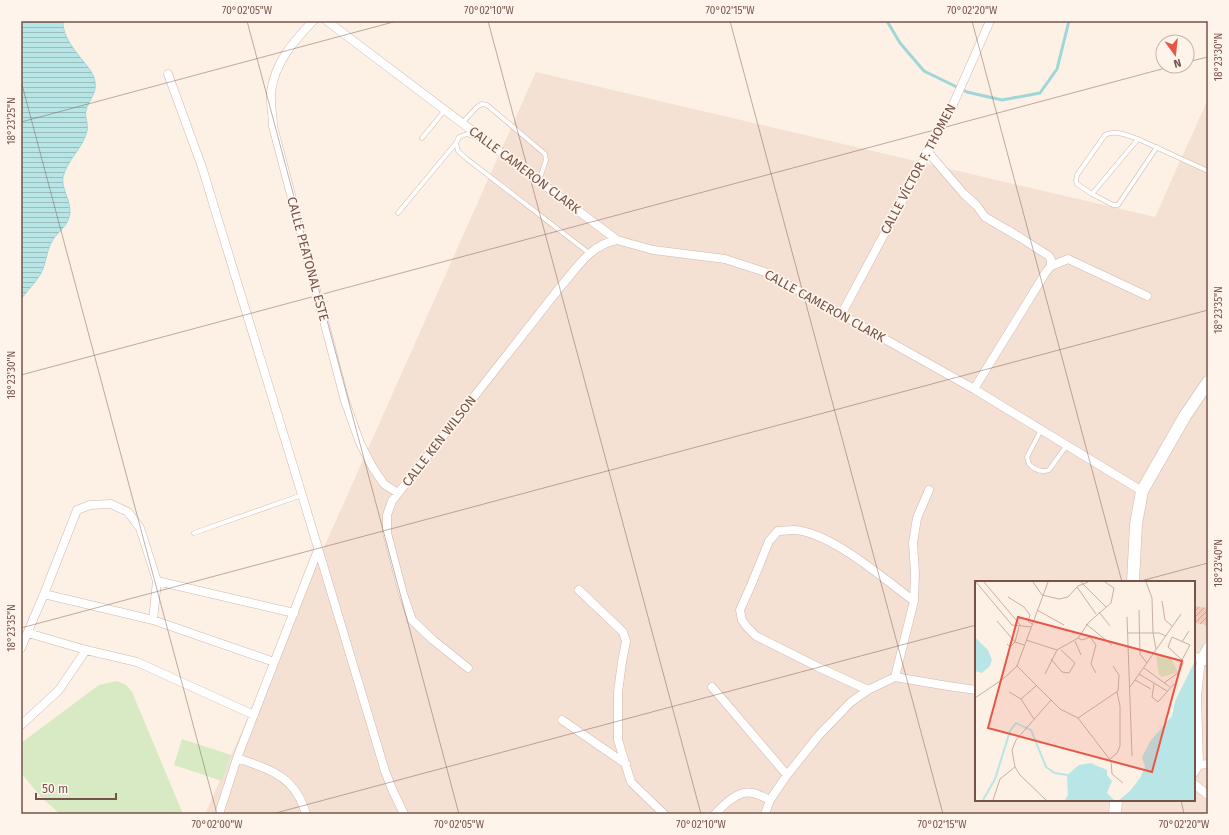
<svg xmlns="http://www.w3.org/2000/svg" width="1229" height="835" font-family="'Fira Sans',sans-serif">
<defs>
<pattern id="water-rules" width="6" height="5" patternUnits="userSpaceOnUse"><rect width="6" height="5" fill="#b8e6e6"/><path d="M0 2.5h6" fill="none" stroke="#9abdbc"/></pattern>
<pattern id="building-hatch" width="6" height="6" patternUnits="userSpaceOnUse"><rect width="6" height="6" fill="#f2cabc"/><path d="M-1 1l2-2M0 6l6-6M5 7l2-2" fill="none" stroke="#c9a79b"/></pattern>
</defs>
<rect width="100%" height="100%" fill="#fdf0e4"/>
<path fill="#f4e1d3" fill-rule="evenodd" d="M536,72L1155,217L1208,99V814H205ZM976,582H1194V800H976Z"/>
<path fill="#d8eac3" d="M117,681L126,685L132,692L183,814H60L41,797L21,773V743L99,685Z
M182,739L231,755L222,781L174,765Z"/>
<path fill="url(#water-rules)" stroke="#9fd7d8" d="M21,21H63C62,37 77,53 87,66C91,71 94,75 95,82C97,93 89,100 86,110C84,117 89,124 87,131C83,148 67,160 63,177C61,189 71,200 70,213C68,227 59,230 52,241C46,252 46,265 40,275C35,283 27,291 21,299Z"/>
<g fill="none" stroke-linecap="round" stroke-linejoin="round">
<path stroke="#9fd7d8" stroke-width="3" d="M887,21L900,43L924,71L967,92L1002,100L1040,93L1057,69L1069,21"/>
</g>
<path fill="url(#building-hatch)" d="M1194,606L1208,608V625L1194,623Z"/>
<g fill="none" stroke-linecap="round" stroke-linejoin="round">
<g stroke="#d0b8ad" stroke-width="5">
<path id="service" d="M462,123L477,107L482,104L487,105L545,154L546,160L539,181
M477,137L467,134L459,137L456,143L458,151L467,159L589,253
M422,138L445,110
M1138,139C1128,136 1115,129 1105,135L1077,175L1076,181L1077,184L1092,194L1113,205H1118L1157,147
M1092,194L1138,139L1208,171
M398,213L456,143
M1041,430L1027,457L1029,464C1035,470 1041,473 1049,470L1067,445
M194,533L302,495"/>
</g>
<g stroke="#d0b8ad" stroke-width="9">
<path id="minor" d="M313,21C293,42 275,62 271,92C270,102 273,116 273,126L345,401L360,443L373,468L384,484L398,493
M327,21L617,240L653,250L725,259L765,272L974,389L1142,491
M168,74L202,167L302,495L385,771L392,789L404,814
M927,151L963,193L977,206L985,217L1021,238L1049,256L1051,260V266
M841,315L952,107L990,21
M974,389L1046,272L1051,266L1068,259L1147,296
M157,581L294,613
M579,590L623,632L626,641L622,662L618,692V740L631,782L664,814
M44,594L153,620L274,662
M28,633L86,650L137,662L254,715
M21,648L44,594L77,510L90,505L111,504L128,512L140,528L157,581L153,620
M1194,657L1201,658L1208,662
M468,668L433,640L412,620L403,594L387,533V515L392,501L561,286C578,267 590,245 617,240
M895,677L914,601L915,573L913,543L917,518L929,490
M895,677L948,686L976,690
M712,687L787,775
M868,690L818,667L756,636L747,627L742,620L740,610L752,583L769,541L778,531C783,531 789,530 794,530C831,532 884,579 914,601
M562,720L626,764
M21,725L59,690L86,650
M237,758C271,770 295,776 306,814
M1199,765L1197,696L1201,658L1208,646
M1194,773L1199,765L1208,764
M1194,784L1208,795
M219,814L237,758L318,550
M715,814C725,804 737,790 753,793C758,794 765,798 770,800
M765,814L770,800L787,775L819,735L851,702L868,690L895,677"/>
</g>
<g stroke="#d3b7ab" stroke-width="13">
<path id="secondary" d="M1133,582L1136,524L1142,491L1185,416L1208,382
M1115,814L1116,800"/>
</g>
<use href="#service" stroke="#fff" stroke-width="4"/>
<use href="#minor" stroke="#fff" stroke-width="8"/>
<use href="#secondary" stroke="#fff" stroke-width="12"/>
</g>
<path fill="none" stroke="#765349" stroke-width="1" stroke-opacity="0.45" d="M247,21L459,814M488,21L701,814M730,21L943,814M972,21L1122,582M1187,62L1208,57M21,81L217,814M21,122L397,21M21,375L1173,66M1137,582L1208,563M21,628L1208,310M1181,800L1184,814M272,814L976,625"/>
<g text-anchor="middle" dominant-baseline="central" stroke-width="3.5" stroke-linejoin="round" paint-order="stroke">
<g font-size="13" fill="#765349" stroke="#fff4eb">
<text transform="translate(918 169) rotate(-62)">CALLE VÍCTOR F. THOMEN</text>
<text transform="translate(525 170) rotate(37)">CALLE CAMERON CLARK</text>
<text transform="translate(308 259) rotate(75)">CALLE PEATONAL ESTE</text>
<text transform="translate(825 306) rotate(29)">CALLE CAMERON CLARK</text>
<text transform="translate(439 441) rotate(-52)">CALLE KEN WILSON</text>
</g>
</g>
<g transform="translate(975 581)">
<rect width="220" height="220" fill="#fdf0e4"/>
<path d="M188,74L197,79L203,91L187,96L184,94L181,75Z" fill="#d8eac3"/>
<path d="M0,56L13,69L17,79L15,85L7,92L0,90ZM220,80V219H144L155,210L165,197L170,186L167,176L176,159L197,135L200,120ZM116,182L132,189V194L137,200L132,212L139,219H90L93,214L92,194L104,184Z" fill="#b8e6e6"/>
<path fill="none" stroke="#b8e6e6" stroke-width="2" d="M8,219L20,198L35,150L41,142L56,149L71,186L80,192L92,194"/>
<path fill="none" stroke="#c7b1a6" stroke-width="1" d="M1,1L37,44L56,46M9,1L46,45M58,1L67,14L84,18L93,16L103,5L113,1M106,1L131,26M171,1L177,17L178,52L181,68M102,6L121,33M33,16L49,26L55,34L53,40L57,43M187,20L190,39L197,45M62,29L89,44M164,29L165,73L172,82M124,31L135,45M152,36L157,175M22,40L40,61L49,64M111,43L137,64M152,52H184L191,55M103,57L107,59L115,56L121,64L116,83L121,92M51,59L82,69M100,60L106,74M207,61L214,50M32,63L35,66L40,61L44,46M82,69L103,57L114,41L136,22L139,7L130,1M76,78L87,91L94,92L100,82L86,69M42,85L85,128L103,137L136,180L137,193L148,202M169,87L195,106M70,93L82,69M164,93L192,110M160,99L176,108M189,102L204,91L208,83L207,79L193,66L197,56L215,64L207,79M179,103L177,116L183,121L199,103M155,106L206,33M34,111L46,118L61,105M0,117L28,98L42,85L73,1M46,118L59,138M103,137L143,110L144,94L138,85M135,178L142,172L145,165V125L142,111M18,219L25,198L40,186M71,219L45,194L40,186L37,169L41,159L76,119"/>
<path fill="#e85648" fill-opacity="0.15" stroke="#e85648" stroke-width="2" d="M43,36L207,80L177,191L13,147Z"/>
<rect width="220" height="220" fill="none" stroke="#765349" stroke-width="2"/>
</g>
<rect width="1229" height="835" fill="none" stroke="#fff4eb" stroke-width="44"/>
<g transform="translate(1175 54) rotate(165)"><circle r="19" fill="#fff4eb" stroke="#c8b4aa"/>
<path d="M0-3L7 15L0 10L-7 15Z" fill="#e85648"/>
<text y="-6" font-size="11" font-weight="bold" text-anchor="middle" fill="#765349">N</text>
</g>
<path d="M36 793v6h80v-6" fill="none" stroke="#765349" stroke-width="2"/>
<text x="42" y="793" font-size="12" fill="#765349" stroke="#fff4eb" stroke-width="3" paint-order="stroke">50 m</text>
<rect x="22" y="22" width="1185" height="791" fill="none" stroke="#765349" stroke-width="1.5"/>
<g font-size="10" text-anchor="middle" fill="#765349">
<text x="247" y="14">70°02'05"W</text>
<text x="489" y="14">70°02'10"W</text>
<text x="730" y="14">70°02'15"W</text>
<text x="972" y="14">70°02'20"W</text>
<text transform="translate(1218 57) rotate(-90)" y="4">18°23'30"N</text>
<text transform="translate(11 121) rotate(-90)" y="4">18°23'25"N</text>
<text transform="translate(1218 310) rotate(-90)" y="4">18°23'35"N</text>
<text transform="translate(11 375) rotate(-90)" y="4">18°23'30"N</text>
<text transform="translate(1218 563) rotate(-90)" y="4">18°23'40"N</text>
<text transform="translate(11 628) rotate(-90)" y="4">18°23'35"N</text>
<text x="217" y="828">70°02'00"W</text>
<text x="459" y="828">70°02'05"W</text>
<text x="701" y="828">70°02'10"W</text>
<text x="942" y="828">70°02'15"W</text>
<text x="1184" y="828">70°02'20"W</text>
</g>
</svg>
